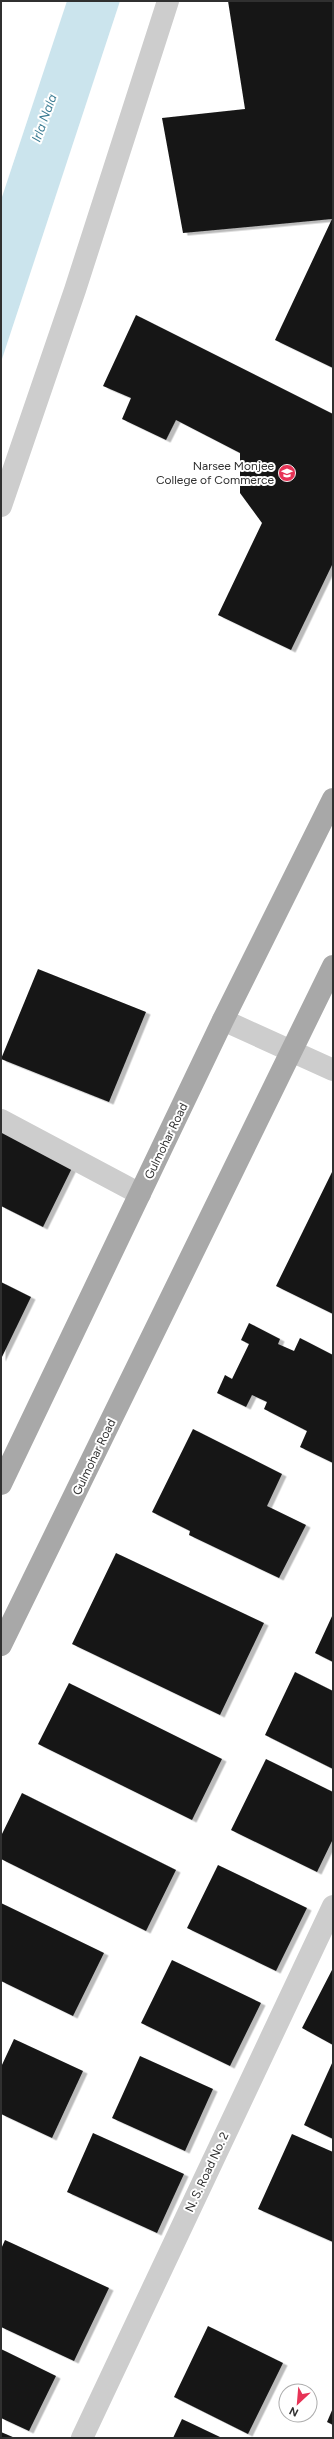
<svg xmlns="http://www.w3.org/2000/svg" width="334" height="2439" font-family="Figtree,sans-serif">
<defs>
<filter id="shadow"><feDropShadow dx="4.5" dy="2.5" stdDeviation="0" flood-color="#0004"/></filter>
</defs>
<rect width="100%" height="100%" fill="#fff"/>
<path fill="#cbe4ed" d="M67,1H120L1,362V200Z"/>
<path fill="#171717" filter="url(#shadow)" d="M228,1H333V368L275,340L332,219L183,233L162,118L245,109Z
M136,315L333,414V563L291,650L218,615L262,523L240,493V453L176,420L166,440L122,419L131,398L103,386Z
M38,969L146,1012L109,1102L1,1059Z
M1,1130L73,1166L43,1227L1,1206Z
M333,1170V1314L276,1286Z
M1,1282L31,1297L1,1359Z
M249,1323L280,1339L278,1344L294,1351L300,1338L333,1355V1463L300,1447L307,1431L264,1409L267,1402L252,1395L246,1407L217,1393L225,1375L232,1379L249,1344L241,1340Z
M193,1429L282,1474L267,1506L306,1525L279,1578L189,1535L190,1531L152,1512Z
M116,1553L264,1623L220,1715L72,1644Z
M333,1614V1662L315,1653Z
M295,1672L333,1691V1769L265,1735Z
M69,1683L222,1759L192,1820L38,1744Z
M266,1759L333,1792V1839L317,1872L231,1830Z
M22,1793L176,1870L146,1931L1,1859V1836Z
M218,1865L307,1908L276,1971L187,1928Z
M1,1903L104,1953L73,2016L1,1981Z
M172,1960L261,2003L230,2066L141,2023Z
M333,1968V2045L302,2028Z
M14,2039L83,2071L52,2138L1,2114V2067Z
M140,2056L213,2089L185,2151L112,2118Z
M333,2061V2139L304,2125Z
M93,2133L184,2174L157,2233L67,2192Z
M292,2134L333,2152V2242L258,2209Z
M5,2240L109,2288L74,2361L1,2327V2249Z
M208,2326L283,2363L248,2434L174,2397Z
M1,2349L56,2376L29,2431L1,2418Z
M333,2408V2425L327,2422Z
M182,2419L222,2438H173Z
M1,2432L15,2438H1Z"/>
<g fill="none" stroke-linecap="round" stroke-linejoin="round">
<path stroke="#cdcdcd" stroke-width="22" d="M1,506L75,290L168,1
M223,1020L333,1070
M1,1120L140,1194
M82,2438L333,1906"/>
<path stroke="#a8a8a8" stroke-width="22" d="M1,1484L223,1020L333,799
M1,1645L333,966"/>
</g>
<defs>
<g id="university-disc" transform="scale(0.9)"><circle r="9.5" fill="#e73356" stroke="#fff"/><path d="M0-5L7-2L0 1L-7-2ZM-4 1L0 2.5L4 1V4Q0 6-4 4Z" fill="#fff"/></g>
</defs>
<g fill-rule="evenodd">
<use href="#university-disc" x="287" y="473"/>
</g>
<g text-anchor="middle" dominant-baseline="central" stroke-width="4" stroke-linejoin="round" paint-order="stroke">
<g font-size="12" fill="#303030" stroke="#fff" text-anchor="end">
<text x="274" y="466">Narsee Monjee<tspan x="274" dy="14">College of Commerce</tspan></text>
</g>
<g font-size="12" fill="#303030" stroke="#fff">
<text transform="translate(166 1141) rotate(-64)">Gulmohar Road</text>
<text transform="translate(94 1457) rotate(-64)">Gulmohar Road</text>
<text transform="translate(207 2172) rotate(-65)">N. S. Road No. 2</text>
</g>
<g font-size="13" font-style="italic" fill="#3d7d94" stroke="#fff">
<text transform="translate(44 118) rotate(-70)">Irla Nala</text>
</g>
</g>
<rect width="334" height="2439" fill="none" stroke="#303030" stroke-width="4"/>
<g transform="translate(298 2403) rotate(206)"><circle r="19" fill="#ffffff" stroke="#acacac"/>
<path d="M0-3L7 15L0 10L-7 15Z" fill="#e73356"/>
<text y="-6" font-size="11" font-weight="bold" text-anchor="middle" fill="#303030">N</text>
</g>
</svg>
